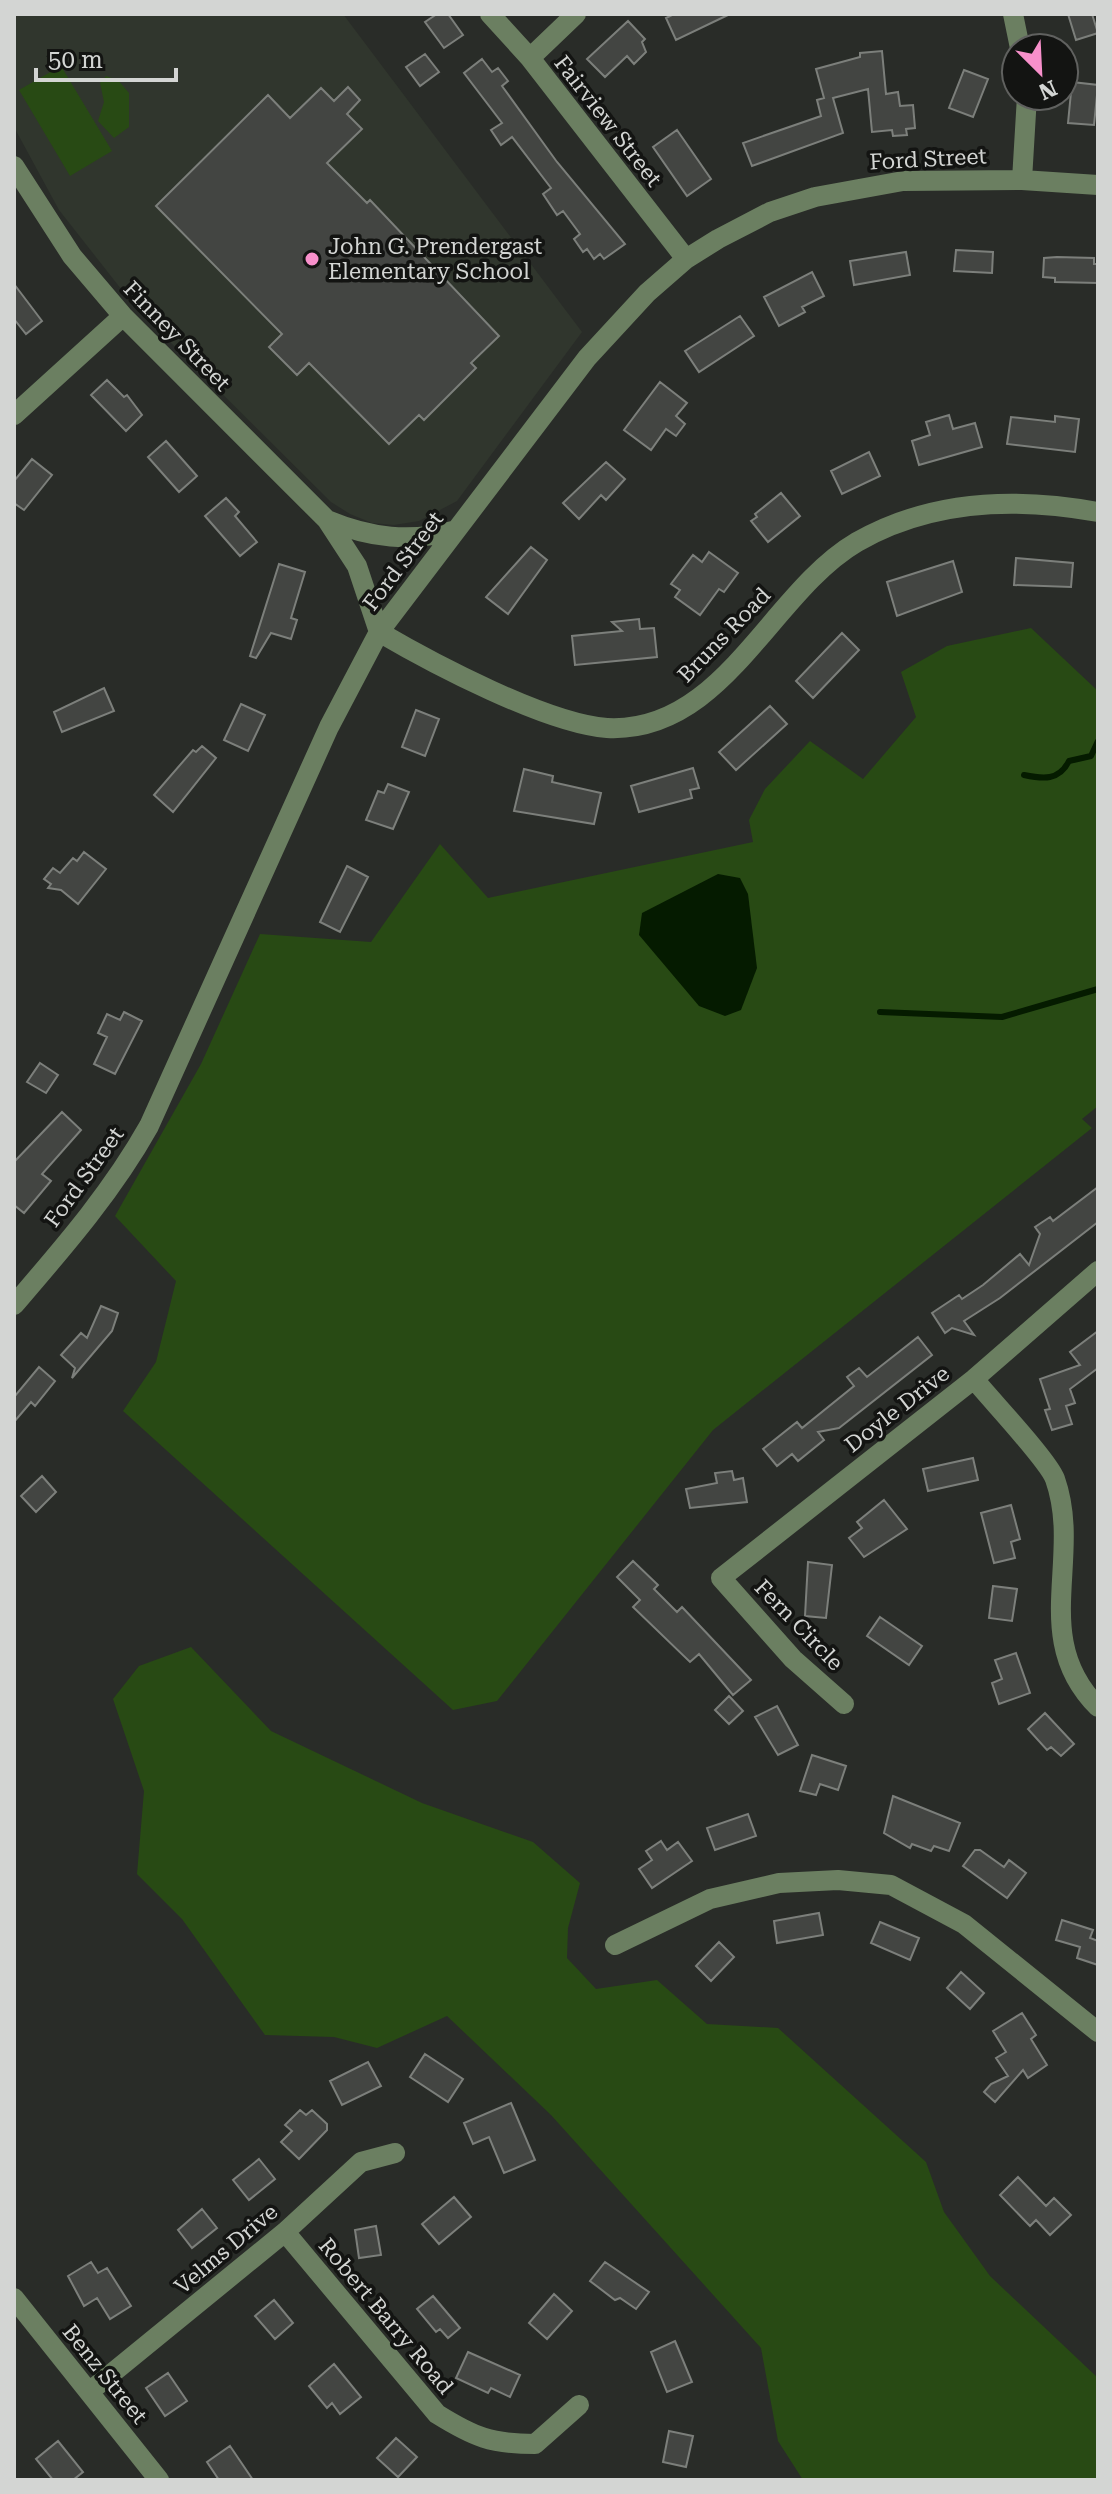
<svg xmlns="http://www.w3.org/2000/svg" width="1112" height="2494" font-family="'Roboto Serif',serif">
<rect width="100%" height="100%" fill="#292c28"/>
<path fill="#30362d" d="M14,14H343L582,332L457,501L419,521L394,525L372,523L350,514L331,502L136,308L59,210L14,127Z"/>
<path fill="#284a14" d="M61,66L112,151L70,176L19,90Z
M106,76L118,80L129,93V127L114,138L98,121L104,102L100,83Z
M1031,628L1098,691V1106L1082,1119L1092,1128L713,1430L497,1701L453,1710L123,1411L156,1362L176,1281L115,1216L201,1064L260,934L371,942L440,844L488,898L753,842L749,820L765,789L810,741L863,779L916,717L901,672L947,646Z
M191,1647L271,1731L422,1803L533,1842L580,1883L568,1928L567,1958L596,1989L657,1980L707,2024L778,2028L926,2162L944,2212L990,2276L1098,2378V2480H803L778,2441L761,2348L551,2115L447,2016L377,2048L334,2037L265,2035L182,1919L137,1874L144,1791L113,1699L139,1666Z"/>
<path fill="#051b00" d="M718,874L740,878L748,894L757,968L741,1010L725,1016L699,1006L639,935L642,913Z"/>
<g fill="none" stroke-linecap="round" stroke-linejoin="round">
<path stroke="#051b00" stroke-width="6" d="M1024,775C1043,779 1059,781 1069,761L1091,756L1098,741
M880,1012L1002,1017L1098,989"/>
</g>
<path fill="#434542" stroke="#7c7f7b" stroke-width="2" d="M437,14H448L463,35L444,48L425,22Z
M674,14H730L676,40L666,18Z
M1068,14H1092L1098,33L1076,40Z
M628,21L645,39L642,42L646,52L634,64L627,56L605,77L587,59Z
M882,51L886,94L898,92L900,106L913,105L915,128L906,129L907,135L893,136L892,130L872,132L868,89L833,98L843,133L752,166L743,143L821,116L817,100L824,98L816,69L860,57V53Z
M425,54L439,72L420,86L406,67Z
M482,59L492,72L498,68L508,81L502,86L557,162L625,244L604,259L600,254L594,259L587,249L583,252L574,239L580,234L563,211L557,215L543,194L551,188L512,137L501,145L491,130L502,123L464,73Z
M964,70L988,79L973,117L949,108Z
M1072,82L1098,85L1094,125L1068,123Z
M348,87L360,100L347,114L362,129L327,163L367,203L370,200L499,336L471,363L476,368L424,420L419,415L389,444L309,363L297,375L269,347L282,334L156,206L268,95L290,118L321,88L334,101Z
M677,130L711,179L687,196L653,147Z
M956,250L993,252L992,273L954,271Z
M906,252L910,275L854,285L850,261Z
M1057,257L1094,258V264H1098V283L1055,282V278L1043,277L1044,258Z
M812,272L824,296L802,307L805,312L779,326L764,297Z
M14,284L42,321L26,334L14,319Z
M740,316L754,336L699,372L685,351Z
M107,380L124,397L127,395L142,415L126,431L91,395Z
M660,382L687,403L676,416L685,424L676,436L666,429L651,450L624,430Z
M949,415L953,429L975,423L982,447L919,465L912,441L930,435L926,422Z
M1055,416L1079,419L1075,452L1007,444L1011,417L1055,422Z
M166,441L197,476L179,492L148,457Z
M869,452L880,476L842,494L831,471Z
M32,459L52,475L24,510L14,503V481Z
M606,462L625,479L606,500L601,495L579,519L563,503Z
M781,493L800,516L768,542L751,521L757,517L755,514Z
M226,498L239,512L235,516L257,542L240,556L205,516Z
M531,547L547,560L508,614L486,597Z
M709,552L738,573L724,592L719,589L700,615L675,597L680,590L671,584L693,555L702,562Z
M1016,558L1073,563L1071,587L1014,585Z
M953,561L962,592L897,616L887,582Z
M279,564L305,572L291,618L297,620L291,639L271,633L256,658L250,656Z
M639,619L640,629L654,628L657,657L575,665L572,636L622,631L612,622Z
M842,633L859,650L813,698L796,681Z
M104,688L114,711L62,732L54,712Z
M241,704L265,715L248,751L224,740Z
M770,706L787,724L736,770L719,752Z
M416,710L439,719L425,756L402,747Z
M202,746L216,758L173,812L154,795L193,750L196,752Z
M693,768L699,788L690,790L692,798L639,812L631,786Z
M524,769L553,776L552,782L601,793L594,824L514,811Z
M388,784L409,792L393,829L366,820L378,791L384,793Z
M84,852L106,869L78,904L61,890L48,888L51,884L44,879L53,868L60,873L73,858L77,861Z
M347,866L368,877L340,932L320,922Z
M124,1012L142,1021L115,1074L94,1064L107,1037L98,1033L107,1014L120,1020Z
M40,1063L58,1075L46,1093L27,1082Z
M62,1112L81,1130L42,1174L51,1181L24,1213L14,1205V1162Z
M1098,1187V1222L1000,1298L964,1321L974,1335L952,1328L945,1333L932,1313L959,1295L962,1299L983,1285L1020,1254L1029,1265L1040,1234L1035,1227L1050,1217L1053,1221Z
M101,1306L118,1313L112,1331L72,1378L75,1368L61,1355L81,1333L87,1338Z
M1098,1331V1368L1070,1389L1075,1403L1066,1406L1072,1424L1052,1430L1045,1410L1050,1409L1040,1379L1080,1365L1070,1352Z
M918,1337L932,1355L839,1428L818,1432L824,1440L798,1461L792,1454L777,1466L763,1449L797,1422L802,1428L854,1386L847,1377L859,1368L867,1377Z
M39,1367L55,1381L35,1406L31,1402L14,1422V1397Z
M973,1458L978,1480L928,1491L923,1469Z
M732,1471L734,1480L743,1478L747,1502L690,1508L686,1489L717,1483L715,1473Z
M42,1476L56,1492L36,1512L21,1496Z
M884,1500L907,1529L864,1557L849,1538L862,1528L857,1522Z
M1011,1505L1020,1539L1011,1542L1015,1558L994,1563L981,1513Z
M633,1561L658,1585L654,1589L677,1612L682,1607L751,1680L733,1695L699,1654L690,1662L633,1607L640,1600L617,1577Z
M808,1562L832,1565L826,1618L805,1616Z
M993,1586L1017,1589L1012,1621L989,1618Z
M880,1617L922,1646L909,1665L867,1636Z
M1016,1653L1030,1693L999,1704L992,1683L1002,1679L995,1660Z
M729,1696L743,1711L729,1724L715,1710Z
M777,1706L798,1745L778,1755L755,1717Z
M1045,1713L1074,1744L1061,1756L1051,1747L1047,1750L1028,1729Z
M812,1755L846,1766L838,1790L820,1784L816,1795L800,1791Z
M893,1796L960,1823L949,1851L934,1846L931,1851L912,1844L910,1848L884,1833Z
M748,1814L756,1836L715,1850L707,1828Z
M661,1841L667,1850L678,1842L692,1861L652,1888L639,1869L652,1860L646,1851Z
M975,1850H980L1004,1867L1009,1860L1026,1873L1007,1898L963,1866Z
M819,1913L823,1935L777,1943L774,1921Z
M1062,1920L1093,1930L1090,1938L1098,1941V1965L1077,1958L1080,1947L1056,1940Z
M880,1922L919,1938L910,1960L871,1943Z
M719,1942L734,1957L711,1981L696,1966Z
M961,1972L984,1993L970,2009L947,1988Z
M1022,2013L1036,2035L1031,2039L1047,2065L1028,2078L1023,2070L995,2102L984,2092L991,2084L1008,2076L996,2058L1006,2052L993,2031Z
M425,2054L463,2079L448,2102L410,2077Z
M368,2062L381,2086L342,2105L330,2081Z
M511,2103L535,2160L504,2173L489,2137L473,2144L464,2123Z
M300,2110L306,2115L312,2110L327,2124V2130L299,2159L281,2142L292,2131L285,2125Z
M259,2159L275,2179L249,2200L233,2180Z
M1018,2177L1046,2206L1054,2198L1071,2215L1050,2235L1036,2220L1030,2226L1000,2195Z
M454,2197L471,2217L439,2244L422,2224Z
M202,2209L217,2228L192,2248L178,2230Z
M376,2226L381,2255L359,2258L355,2230Z
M91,2262L98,2273L107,2268L131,2306L110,2319L97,2298L84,2306L68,2276Z
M605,2262L649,2292L636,2309L620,2298L615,2300L590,2281Z
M554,2294L572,2311L547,2339L529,2323Z
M433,2296L460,2328L448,2338L440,2329L436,2332L417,2309Z
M274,2300L293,2323L275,2339L255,2316Z
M675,2341L692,2382L667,2392L651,2352Z
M468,2352L520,2375L510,2397L491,2388L488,2393L456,2378Z
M334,2364L361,2397L340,2414L332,2403L327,2408L309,2386Z
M168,2373L187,2401L165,2416L146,2388Z
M669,2431L693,2436L686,2467L663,2462Z
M396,2438L417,2457L398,2477L377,2458Z
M58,2441L83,2472L73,2480H53L36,2459Z
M230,2446L253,2480H219L207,2462Z"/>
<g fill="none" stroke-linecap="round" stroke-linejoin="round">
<path stroke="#6b7f61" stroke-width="20" d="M490,14L530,58L686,259
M1013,14L1020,48
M530,58L576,14
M14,166L72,256L123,316L327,520L357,566L379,632C432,663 547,724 607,728C723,734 770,593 857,542C932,499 1016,497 1098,512
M1022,180L1027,96
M14,415L123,316
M327,520C370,538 411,543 456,530
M14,1305C63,1248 112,1192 149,1126L329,727L379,632L587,358L647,293L686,259L718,239L770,212L815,197L903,181L1022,180L1098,185
M974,1379C990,1399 1048,1460 1055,1479C1083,1558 1029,1638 1098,1707
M844,1704L793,1659L721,1578L974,1379L1098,1271
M615,1945L710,1899L779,1883L838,1880L891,1885L964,1924L1098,2032
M285,2232L437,2414C474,2437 491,2444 535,2444L579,2405
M14,2298L159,2480
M89,2392L285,2232L361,2162L395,2153"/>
</g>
<circle fill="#f890cb" stroke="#131412" stroke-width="3" cx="312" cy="259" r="8"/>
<g text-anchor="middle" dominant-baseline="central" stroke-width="7" stroke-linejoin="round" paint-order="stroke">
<g font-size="22" fill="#d3d5d3" stroke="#131412">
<text transform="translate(608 121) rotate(52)">Fairview Street</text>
<text transform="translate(928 159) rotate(-3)">Ford Street</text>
<text transform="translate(177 336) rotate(46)">Finney Street</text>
<text transform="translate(403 561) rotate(-53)">Ford Street</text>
<text transform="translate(724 635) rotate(-46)">Bruns Road</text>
<text transform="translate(84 1177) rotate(-54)">Ford Street</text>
<text transform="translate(897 1409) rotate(-38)">Doyle Drive</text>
<text transform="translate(799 1625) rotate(46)">Fern Circle</text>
<text transform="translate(226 2249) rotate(-40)">Velms Drive</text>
<text transform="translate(386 2316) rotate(50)">Robert Barry Road</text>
<text transform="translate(105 2374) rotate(51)">Benz Street</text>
</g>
<g font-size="22" fill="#d3d5d3" stroke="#131412" text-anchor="start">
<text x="328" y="246">John G. Prendergast<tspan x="328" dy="25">Elementary School</tspan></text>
</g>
</g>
<rect width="1112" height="2494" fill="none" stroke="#d3d5d3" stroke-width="32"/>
<g transform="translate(1040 72) rotate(156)"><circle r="38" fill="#131412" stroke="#60615f" stroke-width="2"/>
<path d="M0-6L14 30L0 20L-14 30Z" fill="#f890cb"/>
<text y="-12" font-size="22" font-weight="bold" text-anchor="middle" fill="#d3d5d3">N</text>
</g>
<path d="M36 68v12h140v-12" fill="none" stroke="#d3d5d3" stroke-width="4"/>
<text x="48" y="68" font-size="24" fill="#d3d5d3" stroke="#131412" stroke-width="6" paint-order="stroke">50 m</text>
</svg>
